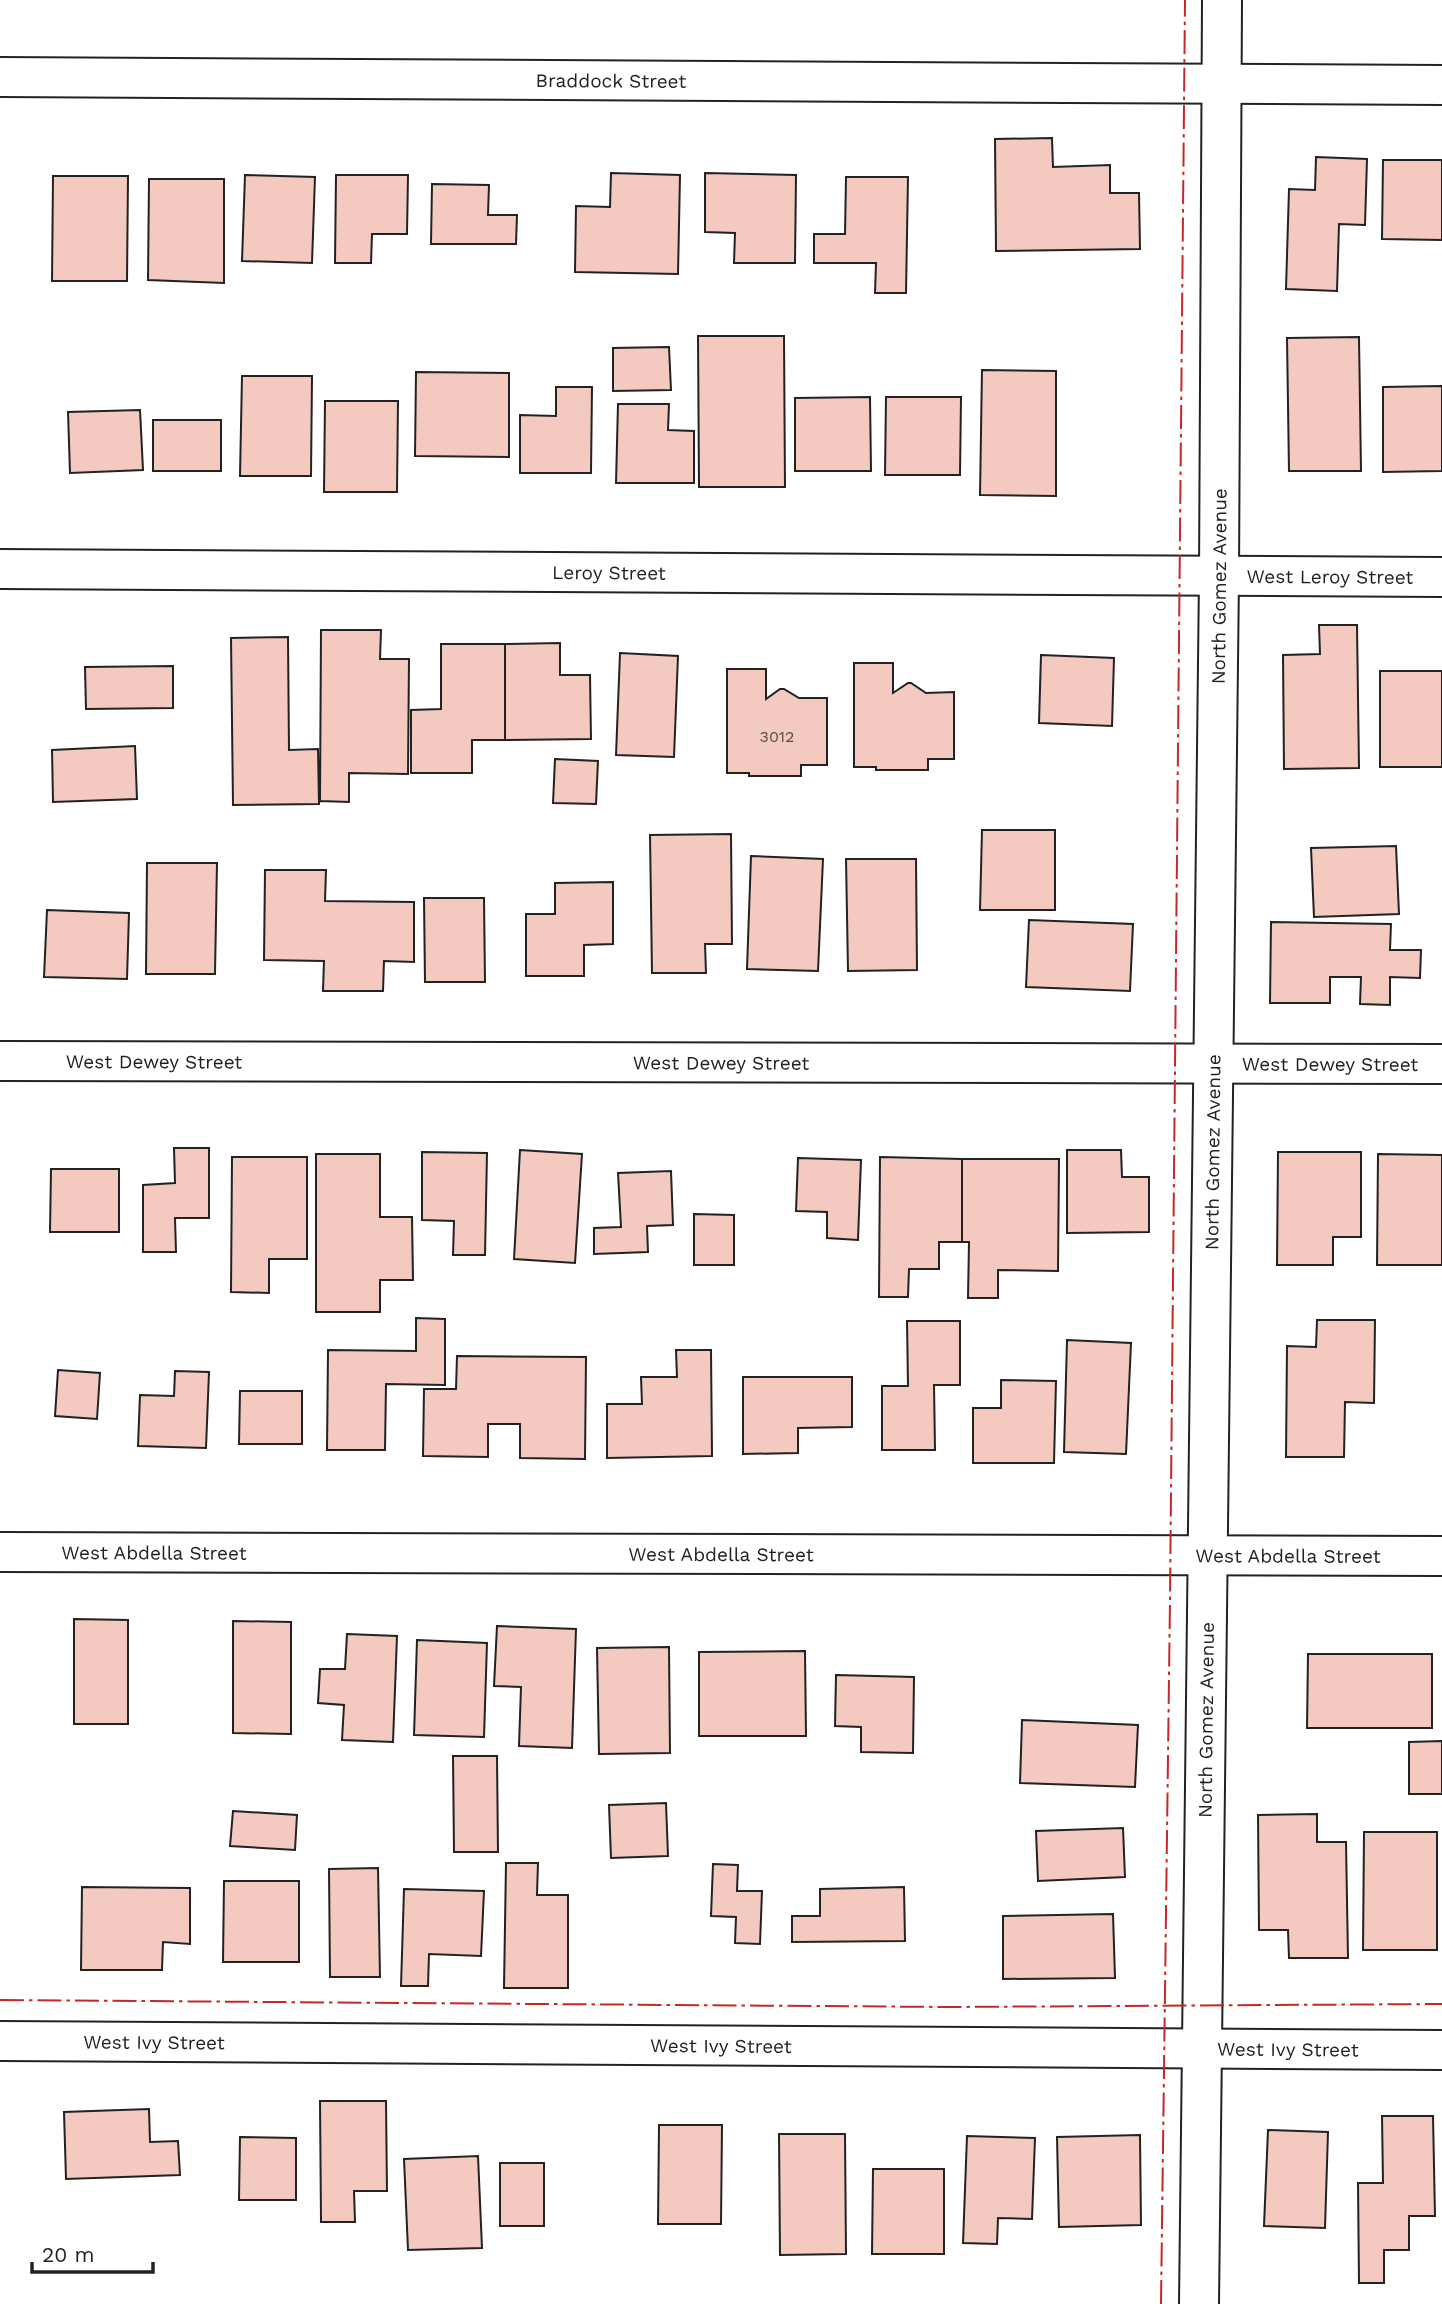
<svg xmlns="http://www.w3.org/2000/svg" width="1442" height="2304" font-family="'Work Sans',sans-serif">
<rect width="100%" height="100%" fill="#fff"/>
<path fill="#f3c9c0" stroke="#222" stroke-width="2" d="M1052,138L1053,167L1110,165V193H1139L1140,249L996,251L995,139Z
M1316,157L1367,159L1365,225L1339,224L1337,291L1286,289L1289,189L1315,190Z
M1383,160H1442V240L1382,239Z
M611,173L680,175L678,274L575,272L576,206L610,207Z
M705,173L796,175L795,263H734L735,233L705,232Z
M245,175L315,177L312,263L242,261Z
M336,175H408L407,234H372L371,263H335Z
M53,176H128L127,281H52Z
M846,177H908L906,293H875L876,263H814V234H845Z
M149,179H224V283L148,280Z
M432,184L489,185L488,215H517L516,244H431Z
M698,336H784L785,487H699Z
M1359,337L1361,471H1289L1287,338Z
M669,347L671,390L613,391V348Z
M982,370L1056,371V496L980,495Z
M416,372L509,373V457L415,456Z
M242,376H312L311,476H240Z
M1442,386V471L1383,472V387Z
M556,387H592L591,473H520V415L556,416Z
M870,397L871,471H795V398Z
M886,397H961L960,475H885Z
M325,401H398L397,492H324Z
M618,404H669L668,430L694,431V483H616Z
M140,410L143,470L70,473L68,412Z
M153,420H221V471H153Z
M1319,625H1357L1359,768L1284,769L1283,655L1320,654Z
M321,630H381L380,659H409L408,774L349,773V802L320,801Z
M288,637L289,750L318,749L319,804L233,805L231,638Z
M560,643V675H590L591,739L505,740V644Z
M441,644H505V740H472V773H411V710L441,709Z
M620,653L678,656L674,757L616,755Z
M1041,655L1114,658L1112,726L1039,723Z
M854,663H893V693L908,683H911L926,693L954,692V759H928V770H876V767H854Z
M173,666V708L86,709L85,667Z
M727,669H766V699L780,689H784L799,698H827V765H801V776H749V773H727Z
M1380,671H1442V767H1380Z
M135,746L137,799L53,802L52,750Z
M555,759L598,761L596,804L553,803Z
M982,830H1055V910H980Z
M731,834L732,944H705L706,973H652L650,835Z
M1396,846L1399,914L1314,917L1311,848Z
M751,856L823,859L818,971L747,969Z
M846,859H916L917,970L848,971Z
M147,863H217L215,974H146Z
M265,870H326L325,901L414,902V962L384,961L383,991H323L324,961L264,960Z
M613,882V944L584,945V976H526V914H555V883Z
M424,898H484L485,982H425Z
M47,910L129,913L127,979L44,977Z
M1029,920L1133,924L1130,991L1026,987Z
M1271,922L1391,924L1390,950H1421L1420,978L1390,977V1005L1360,1004L1361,977H1330V1003H1270Z
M174,1148H209V1218H175L176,1252H143V1185L175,1183Z
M520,1150L582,1154L575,1263L514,1259Z
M1067,1150H1121L1122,1177H1149V1232L1067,1233Z
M422,1152L487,1153L485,1255H453L454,1221L422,1220Z
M1278,1152H1361V1237H1333V1265H1277Z
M316,1154H380V1217H412L413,1280H380V1312H316Z
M1378,1154L1442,1155V1265H1377Z
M232,1157H307V1259H269V1293L231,1292Z
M880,1157L962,1159V1242H939V1269H909L908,1297H879Z
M798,1158L861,1160L858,1240L827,1238V1212L796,1211Z
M962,1159H1059L1058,1271L998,1270V1298H968L969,1242H962Z
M51,1169H119V1232H50Z
M671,1171L673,1225L647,1226L648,1252L594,1254V1228L621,1227L618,1173Z
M694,1214L734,1215V1265H694Z
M416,1318L445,1319V1385L386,1384L385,1450H327L328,1350L416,1351Z
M1317,1320H1375L1374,1403L1345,1402L1344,1457H1286L1287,1346L1316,1347Z
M907,1321H960V1385H934L935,1450H882V1386H908Z
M1067,1340L1131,1343L1126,1454L1064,1452Z
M676,1350H711L712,1456L607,1458V1404H642L641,1377H677Z
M457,1356L586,1357L585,1459L520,1458V1424H488V1457L423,1456L424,1389H456Z
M58,1370L100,1373L97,1419L55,1416Z
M175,1371L209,1372L206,1448L138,1446L140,1395L174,1396Z
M743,1377H852V1427L798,1428V1453L743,1454Z
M1001,1380L1056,1381L1054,1463H973V1408H1001Z
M240,1391H302V1444H239Z
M74,1619L128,1620V1724H74Z
M233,1621L291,1622V1734L233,1733Z
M497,1626L576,1629L572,1748L519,1746L521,1687L494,1686Z
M347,1634L397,1636L393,1742L342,1740L344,1705L318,1703L320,1669H345Z
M417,1640L487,1643L484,1737L414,1735Z
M669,1647L670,1753L599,1754L597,1648Z
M805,1651L806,1736H699V1652Z
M1308,1654H1432V1728H1307Z
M836,1675L914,1677L913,1753L861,1752V1727L835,1726Z
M1022,1720L1138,1725L1135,1787L1020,1783Z
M1442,1741V1794H1409V1742Z
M453,1756H497L498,1852H454Z
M666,1803L668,1856L611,1858L609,1805Z
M233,1811L297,1815L295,1850L230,1846Z
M1317,1814V1842H1346L1348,1958H1289L1288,1930H1259L1258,1815Z
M1123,1828L1125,1877L1038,1881L1036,1831Z
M1364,1832H1437V1950H1363Z
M506,1863H538L537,1895H568V1988H504Z
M713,1864L738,1865L737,1891H762L760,1944L735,1943L736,1917L711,1916Z
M378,1868L380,1977H330L329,1869Z
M224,1881H299V1962H223Z
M82,1887L190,1888V1944L163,1942L162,1970H81Z
M904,1887L905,1941L792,1942V1916H820V1889Z
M404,1889L484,1891L481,1956L429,1954L428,1986H401Z
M1113,1914L1115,1978L1003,1979V1916Z
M320,2101H386L387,2191H354L355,2222H321Z
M149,2109L150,2142L178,2141L180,2175L66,2179L64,2112Z
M1382,2116H1433L1435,2216H1409V2250H1384V2283H1359L1358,2183H1383Z
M659,2125H722L721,2224H658Z
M1268,2130L1328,2132L1325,2228L1264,2226Z
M779,2134H845L846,2254L780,2255Z
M1140,2135L1141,2225L1059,2227L1057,2137Z
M967,2136L1035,2138L1032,2219L998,2218L997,2244L963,2243Z
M240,2137L296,2138V2200H239Z
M478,2156L482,2248L408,2250L404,2159Z
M500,2163H544V2226H500Z
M873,2169H944V2254H872Z"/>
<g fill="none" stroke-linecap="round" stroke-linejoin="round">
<g stroke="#222" stroke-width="42">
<g id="minor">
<path id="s1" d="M0,77L1442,85"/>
<path id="s2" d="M0,569L1442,577"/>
<path id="s3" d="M0,1061L1442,1064"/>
<path id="s4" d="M0,1552L1442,1556"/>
<path id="s5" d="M0,2041L1442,2050"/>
<path id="s6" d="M1199,2304L1219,577L1222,0"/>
</g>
</g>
<use href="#minor" stroke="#fff" stroke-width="38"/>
<path stroke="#c62828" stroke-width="2" stroke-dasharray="24 5 3.5 5" stroke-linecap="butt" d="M0,2000L948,2007L1442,2004
M1161,2304L1170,1600L1185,0"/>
</g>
<g text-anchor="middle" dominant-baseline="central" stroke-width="5" stroke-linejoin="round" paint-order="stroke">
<g font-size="16" fill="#564c4a">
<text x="777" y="736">3012</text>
</g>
<g font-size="19" fill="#222" stroke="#fff">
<text stroke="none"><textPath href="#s1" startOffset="611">Braddock Street</textPath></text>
<text stroke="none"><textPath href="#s2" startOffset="609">Leroy Street</textPath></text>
<text stroke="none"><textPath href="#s2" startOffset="1330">West Leroy Street</textPath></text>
<text stroke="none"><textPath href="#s6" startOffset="1718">North Gomez Avenue</textPath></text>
<text stroke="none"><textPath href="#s3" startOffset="154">West Dewey Street</textPath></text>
<text stroke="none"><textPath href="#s3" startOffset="721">West Dewey Street</textPath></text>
<text stroke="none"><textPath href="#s3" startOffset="1330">West Dewey Street</textPath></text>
<text stroke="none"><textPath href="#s6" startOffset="1152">North Gomez Avenue</textPath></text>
<text stroke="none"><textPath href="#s4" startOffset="154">West Abdella Street</textPath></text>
<text stroke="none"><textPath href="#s4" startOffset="721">West Abdella Street</textPath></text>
<text stroke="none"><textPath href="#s4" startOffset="1288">West Abdella Street</textPath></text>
<text stroke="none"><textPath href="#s6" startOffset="584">North Gomez Avenue</textPath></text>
<text stroke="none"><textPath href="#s5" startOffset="154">West Ivy Street</textPath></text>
<text stroke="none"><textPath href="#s5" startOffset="721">West Ivy Street</textPath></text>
<text stroke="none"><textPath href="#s5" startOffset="1288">West Ivy Street</textPath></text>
</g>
</g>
<path d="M32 2262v10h121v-10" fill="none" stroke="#222222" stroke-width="3.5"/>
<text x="42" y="2262" font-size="21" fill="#222222" stroke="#ffffff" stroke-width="5" paint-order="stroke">20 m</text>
</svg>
